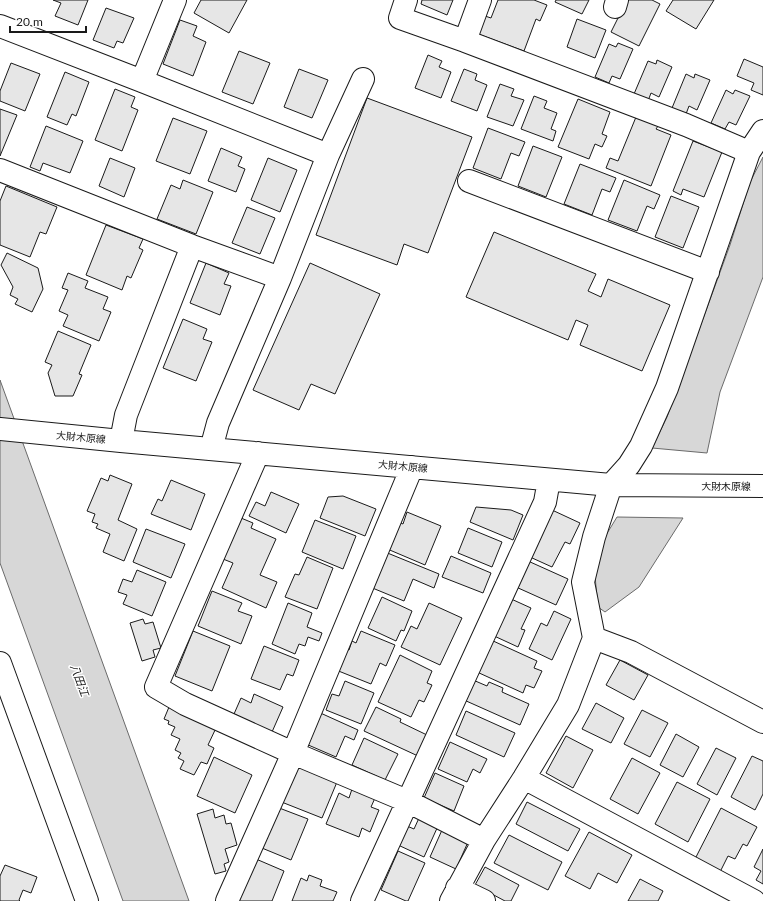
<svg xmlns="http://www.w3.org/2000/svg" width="763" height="901" font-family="Lato,'Noto Sans JP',sans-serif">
<rect width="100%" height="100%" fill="#fff"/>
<path fill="#d7d7d7" stroke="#6a6a6a" d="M763,157V277L720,392L707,453L652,448L667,417L730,245L750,182Z
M0,380L189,901H123L0,563Z
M617,517L683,518L639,587L605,612L598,607L595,576L603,540Z"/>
<path fill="#e6e6e6" stroke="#1a1a1a" d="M53,0H88L78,25L55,16L61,3Z
M201,0H247L229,33L194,13Z
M422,0H453L447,15L421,4Z
M498,0H534L547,5L540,21L536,19L524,51L478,34L485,16L491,18Z
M556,0H589L582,14L555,2Z
M627,0H652L660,4L639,46L611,32Z
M673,0H714L696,29L666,11Z
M106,8L134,18L123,43L117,41L114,48L93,40Z
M577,19L606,30L595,58L567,47Z
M180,20L197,26L193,36L206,42L193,76L163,64Z
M618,43L633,49L620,79L612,76L609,83L595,77L609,44L616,47Z
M239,51L270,63L253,104L222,92Z
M428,55L442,61L439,67L451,72L441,98L415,88Z
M744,59L763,67V95L751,90L754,83L737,76Z
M657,60L672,67L659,97L651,93L648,101L634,94L648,61L656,64Z
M11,63L40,74L25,111L0,101V91Z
M299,69L328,80L312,118L284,107Z
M464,69L477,74L475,80L487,85L477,111L451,101Z
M65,72L89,82L76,116L72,114L67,125L47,117Z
M686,74L694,78L695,74L710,80L697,110L689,106L686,114L672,108Z
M500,84L514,89L511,96L524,100L513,126L487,117Z
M115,89L135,97L131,107L138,110L122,151L95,140Z
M726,90L733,94L735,90L750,96L736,125L729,122L725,129L711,123Z
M534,96L547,101L544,108L557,113L551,129L556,131L553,141L521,129Z
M367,98L472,137L428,253L404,244L397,265L316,235Z
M578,99L610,112L602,134L607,136L602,147L595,144L589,159L558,147Z
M0,109L17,115L0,156Z
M636,117L658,126L656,129L671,135L651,186L606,168L610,158L618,161Z
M173,118L207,131L190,174L156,161Z
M46,126L83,141L70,173L43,163L40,171L30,167Z
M488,128L525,142L519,156L511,153L501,179L473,168Z
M693,141L722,152L704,197L683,189L681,195L673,191Z
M533,146L562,157L546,197L518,186Z
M221,148L242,157L238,166L245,169L236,192L208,181Z
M110,158L135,168L124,197L99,186Z
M268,158L297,170L280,212L251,200Z
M580,164L616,178L610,192L602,189L592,215L564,204Z
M183,180L213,192L196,234L157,219L171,185L180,189Z
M624,180L660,195L654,209L647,206L637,231L608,220Z
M6,186L57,207L46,234L40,232L30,257L0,245V201Z
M671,196L699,207L683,248L655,237Z
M247,207L275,218L260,254L232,243Z
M106,225L143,239L139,248L143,250L131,278L127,276L122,290L86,275Z
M494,232L596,274L588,291L601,297L608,279L670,305L642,371L580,345L588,325L576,320L568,340L466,297Z
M7,253L38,268L43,289L32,312L15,304L18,299L10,295L13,287L1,265Z
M206,263L229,273L224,284L231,286L220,315L190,303Z
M310,263L380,294L335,394L311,384L299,410L253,390Z
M68,273L88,281L85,288L108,297L103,309L111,312L99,341L63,326L68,315L59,311L68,290L62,288Z
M183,319L207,329L203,339L212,342L196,381L163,368Z
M58,331L91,345L79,374L82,375L73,396H55L48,373L52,365L45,362Z
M110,475L132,484L118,520L137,529L124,561L103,552L110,534L96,528L98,524L92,522L95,514L87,511L101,478L108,481Z
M171,480L205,494L191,530L151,514L158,499L162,501Z
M271,492L299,504L286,533L249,516L256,502L265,506Z
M343,496L376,509L365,536L320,518L328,497Z
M476,507L511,510L523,515L513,540L470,522Z
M552,510L580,523L570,544L565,542L552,567L530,557Z
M407,512L441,526L425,565L385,548L396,521L403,524Z
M241,518L253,523L251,528L276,539L260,575L277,582L266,608L222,588L233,563L223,559Z
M315,520L356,536L343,569L302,552Z
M468,528L502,542L492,567L458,553Z
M146,529L185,544L171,578L133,562Z
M385,552L439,574L434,588L413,579L404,601L370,587Z
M451,556L491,573L483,593L442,577Z
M307,557L333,568L317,609L285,597L295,574L299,575Z
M528,561L568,579L556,605L516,587Z
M137,570L166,582L152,616L123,604L127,595L118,592L123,579L132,582Z
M212,591L242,603L238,611L252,616L241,644L198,626Z
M382,597L412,611L404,631L401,630L396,641L368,628Z
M509,598L531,608L521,629L525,630L518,647L492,635Z
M288,603L312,613L307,627L322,633L319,641L308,637L305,646L299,644L295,654L272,644Z
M429,603L462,618L440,665L401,647L411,626L417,629Z
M554,611L571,619L552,660L529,649L541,623L547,626Z
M143,619L145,624L153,622L161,648L153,650L155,657L142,661L130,623Z
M193,631L230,646L212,691L175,676Z
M361,631L395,645L386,666L380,663L371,684L336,670L345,649L349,650L352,641L356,643Z
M491,640L537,661L534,668L542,671L534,688L526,685L523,693L477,672Z
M264,646L299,660L293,676L287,674L280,690L251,679Z
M400,655L432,671L427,683L432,685L424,702L419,700L411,717L378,702Z
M620,660L648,675L634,700L606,685Z
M473,680L487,686L489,682L503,688L502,692L529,704L520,725L464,700Z
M345,681L374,693L361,724L326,710L332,694L339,696Z
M254,694L283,707L272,732L234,714L241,698L251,703Z
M596,703L624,718L611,743L582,729Z
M169,707L216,728L208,745L214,748L207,764L201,762L194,775L180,769L184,761L178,758L181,753L175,750L180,739L171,735L175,727L168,724L169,721L164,719Z
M376,707L401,719L400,722L427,735L418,756L364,731Z
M642,710L668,723L650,757L624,744Z
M316,711L358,730L354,740L345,736L336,757L306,744Z
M466,711L515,733L504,757L456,735Z
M676,734L699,747L683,777L660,765Z
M566,736L593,750L573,788L546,773Z
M364,738L398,754L385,780L352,765Z
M450,742L487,759L480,773L473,769L467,782L438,769Z
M716,748L736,758L717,795L697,784Z
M752,756L763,761V794L755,810L731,797Z
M214,757L252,775L235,813L197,796Z
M632,758L660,773L638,814L610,799Z
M297,765L337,782L322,818L279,801Z
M435,773L464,786L454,811L424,798Z
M677,782L710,799L688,842L655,824Z
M352,789L375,798L371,807L379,810L370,832L362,828L359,837L326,824L339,793L349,798Z
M527,802L580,829L568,851L516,824Z
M274,806L308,819L291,860L257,846Z
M721,808L757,827L747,846L743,844L735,859L728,856L720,872L695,859Z
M213,809L215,818L224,815L226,824L231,823L237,845L225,849L229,862L224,864L226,871L215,874L197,814Z
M419,818L438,826L424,857L398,845L407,826L414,829Z
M442,830L468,842L456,869L430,857Z
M589,832L632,855L617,883L598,873L590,889L565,876Z
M509,835L562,862L548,890L494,863Z
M763,849V884L756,880L761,871L754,867Z
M398,851L425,863L408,901H406L381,890Z
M256,859L284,871L272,901H239Z
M5,865L37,877L31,893L23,890L19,900L20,901H0V876Z
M485,867L519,885L511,901H505L475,885Z
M309,875L322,880L320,886L337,892L333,901H292L301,878L307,881Z
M640,879L663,891L658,901H628Z"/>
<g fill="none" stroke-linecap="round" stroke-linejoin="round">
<g stroke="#1a1a1a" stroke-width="24">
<path id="minor" d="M406,0L400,18L465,41L686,125L749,152
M615,7L617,0
M0,26L142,81L328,155
M465,41L480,0
M142,81L175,0
M0,170L192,246L280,278
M469,181L708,272
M0,429L121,441L611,485L763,486
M121,441L126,415L192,246
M211,449L218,423L280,278L328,155L363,79
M258,453L156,687L185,704L293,753L407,801L484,840
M594,638L631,652L763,722
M0,663L87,901
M524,778L754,901
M457,888L484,901
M227,901L293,753L412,467
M362,901L545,502L549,480
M451,901L484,840L524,778L568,705L594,638L583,582L594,537L611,485L629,465L641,446L667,388L749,152L763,131"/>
</g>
<use href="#minor" stroke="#fff" stroke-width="22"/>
</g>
<g text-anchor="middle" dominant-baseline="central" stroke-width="3" stroke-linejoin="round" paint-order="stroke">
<g font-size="10" fill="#1a1a1a" stroke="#fff">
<text transform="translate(81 437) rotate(5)">大財木原線</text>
<text transform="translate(403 466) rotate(5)">大財木原線</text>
<text x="726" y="486">大財木原線</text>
</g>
<g font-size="11" font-style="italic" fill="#1a1a1a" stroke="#fff">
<text transform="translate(80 680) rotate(70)">八田江</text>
</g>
</g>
<path d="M10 26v6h76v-6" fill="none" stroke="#1a1a1a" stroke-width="2"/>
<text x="16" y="26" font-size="12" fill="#1a1a1a" stroke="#ffffff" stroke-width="3" paint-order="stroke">20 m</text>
</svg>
